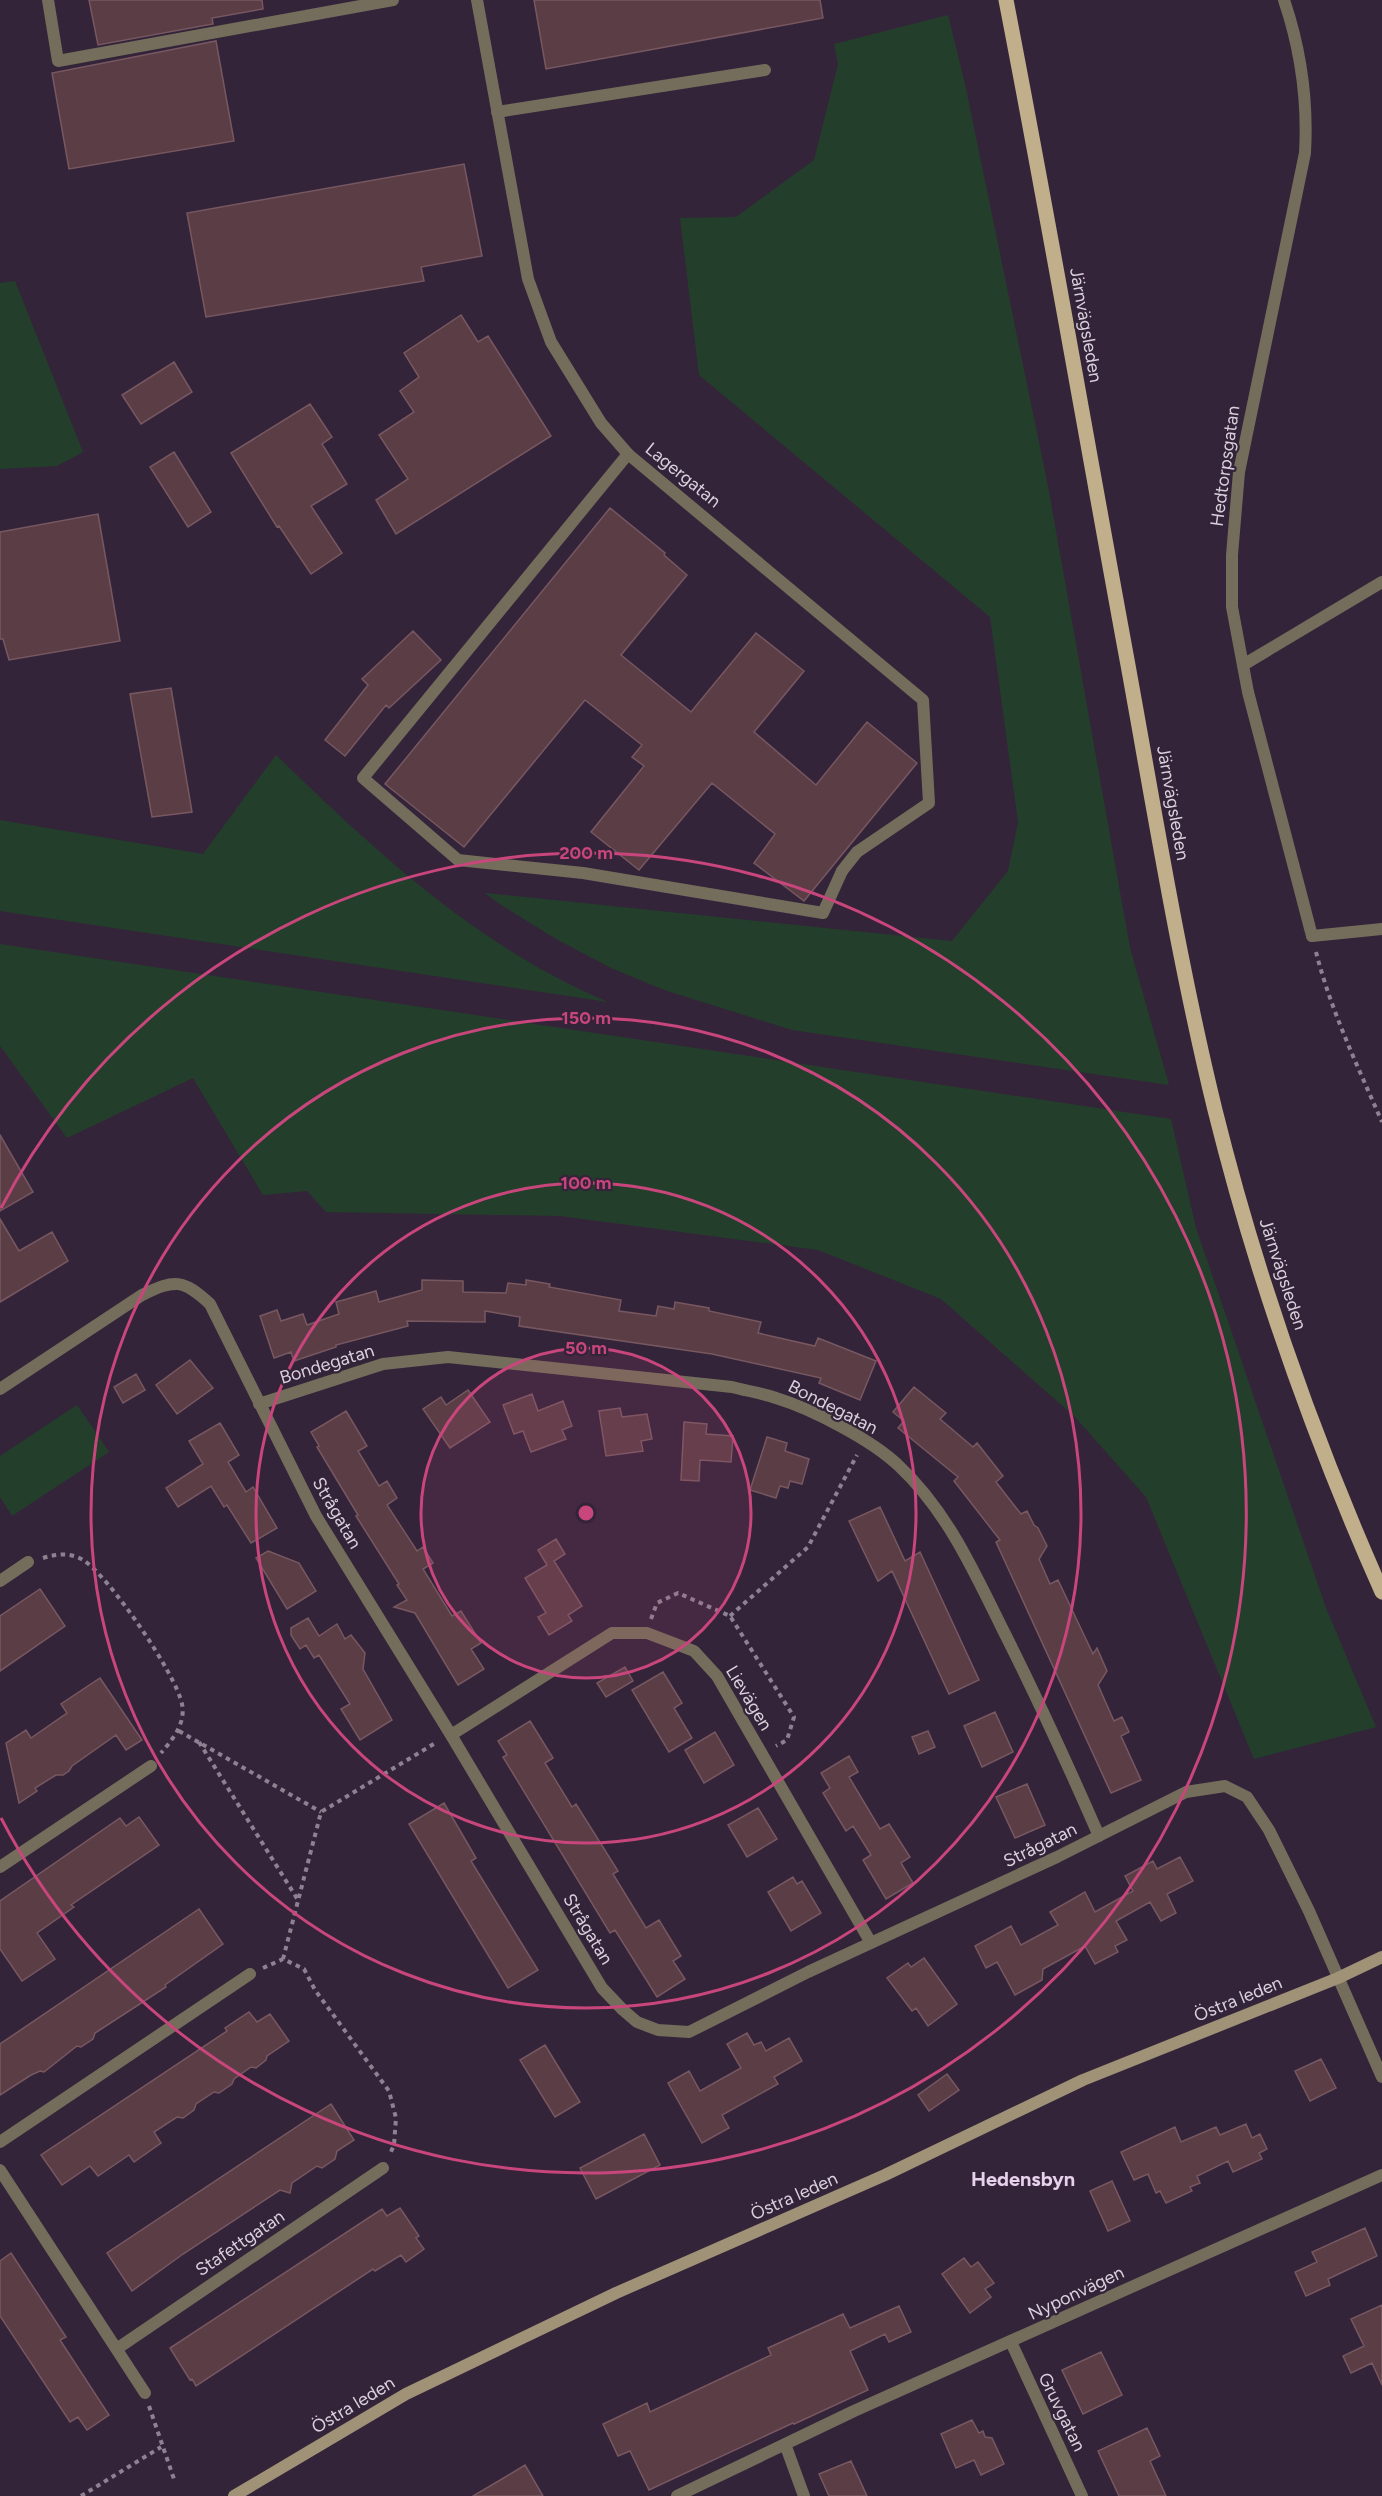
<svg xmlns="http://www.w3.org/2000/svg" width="1382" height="2496" font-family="Figtree,sans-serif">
<rect width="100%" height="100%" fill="#342439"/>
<path fill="#233f2b" d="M948,15L965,84L1048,486L1130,948L1169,1085L792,1030L664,990L611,968L556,939L501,905L485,893L952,941L1008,871L1018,822L990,617L699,375L680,218L736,217L814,160L838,64L834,44Z
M15,281L83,452L57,466L0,469V283Z
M276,755C375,851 479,948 608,1002L0,911V820L203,854Z
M0,944L1171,1119L1196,1228L1326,1608L1376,1727L1254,1759L1146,1497L1074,1416L941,1299L818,1250L560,1216L326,1212L307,1191L263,1195L193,1078L67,1138L0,1046Z
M77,1405L109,1452L12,1516L0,1497V1456Z"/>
<path fill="#5b3d46" stroke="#775861" stroke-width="1.5" d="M89,0H262L263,9L212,18L213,24L98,45Z
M534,0H820L823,18L546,69Z
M216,41L234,141L69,169L52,73Z
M464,164L482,256L421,267L424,281L206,317L187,213Z
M461,315L478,342L488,336L551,436L396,534L376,500L408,479L379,435L414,412L400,391L419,377L404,353Z
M174,362L192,392L141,424L122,395Z
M310,404L332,437L322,444L347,484L311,506L342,553L311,574L279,526L277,527L231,453Z
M174,452L211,512L188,527L150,467Z
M610,508L665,553L664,555L687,575L621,655L691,712L756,633L804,671L754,732L816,785L867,722L917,763L804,901L754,863L775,834L712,783L639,870L591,832L644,766L632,757L642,745L585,700L464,847L385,784Z
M98,514L120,641L9,660L3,639H0V532Z
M413,631L441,660L389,708L386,705L345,756L325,740L368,685L362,679Z
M171,688L192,812L152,817L130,694Z
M0,1135L33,1192L0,1211Z
M0,1219L19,1251L52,1232L68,1261L0,1302Z
M422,1280L463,1281V1292L506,1293L508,1283L526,1285V1280L550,1284L549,1287L621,1300L619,1311L656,1316L658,1306L674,1309L675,1302L709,1308V1311L761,1322L758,1333L815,1346L818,1338L876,1361L860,1400L819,1383L821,1378L712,1354L519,1326L520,1317L485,1311V1322L407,1321L408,1326L336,1345V1347L294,1361L291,1352L274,1358L260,1316L277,1310L281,1321L303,1314L307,1325L339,1314L336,1302L376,1291L379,1302L422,1290Z
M190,1360L213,1388L177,1414L156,1385Z
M136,1374L145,1390L123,1403L114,1387Z
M914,1387L946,1413L940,1419L973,1447L977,1443L1003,1476L996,1482L1021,1514L1027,1511L1034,1525L1038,1528L1047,1546L1039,1559L1050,1584L1058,1580L1093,1654L1097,1648L1107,1671L1098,1685L1114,1721L1122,1717L1129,1732L1121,1736L1141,1780L1111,1793L996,1542L1000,1540L954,1481L958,1477L898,1428L904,1421L893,1412Z
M468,1390L490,1422L450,1448L423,1409L441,1397L446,1405Z
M532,1394L538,1411L563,1401L572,1426L562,1430L566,1439L531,1452L523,1431L514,1434L503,1405Z
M620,1408L622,1417L647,1414L652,1439L641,1441L643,1451L606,1456L599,1411Z
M346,1411L367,1446L358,1451L379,1486L387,1481L397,1498L387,1505L417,1551L423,1547L433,1563L423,1569L452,1616L461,1611L481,1643L471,1649L484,1669L458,1685L415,1613L394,1607L407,1600L397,1585L399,1584L356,1516L358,1515L317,1447L319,1446L311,1432Z
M684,1422L707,1424L706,1434L733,1436L731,1462L700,1460L699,1481L681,1480Z
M220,1423L239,1455L228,1462L246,1492L253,1487L277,1528L251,1543L227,1505L224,1507L211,1486L178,1507L166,1488L203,1464L189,1441Z
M767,1437L787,1443L785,1451L809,1459L802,1484L790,1481L788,1488L780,1486L776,1498L750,1490Z
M880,1507L905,1561L920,1552L979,1680L949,1694L892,1571L878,1581L849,1521Z
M556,1539L565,1554L554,1561L582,1606L568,1615L572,1621L549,1635L538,1617L546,1613L525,1578L547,1565L538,1550Z
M268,1551L299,1563L316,1591L287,1609L256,1558Z
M40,1589L65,1626L0,1671V1616Z
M308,1618L319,1636L337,1624L345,1639L351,1635L365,1653L363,1669L392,1720L360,1740L341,1709L350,1704L319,1655L314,1658L306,1645L300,1649L291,1635V1628Z
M625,1667L633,1681L606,1697L597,1683Z
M663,1672L682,1703L674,1708L692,1738L669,1752L632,1690Z
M100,1678L142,1740L126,1750L116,1735L72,1766L69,1771L63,1775H56L35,1788L37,1791L19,1803L6,1743L26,1730L31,1738L67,1713L61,1704Z
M995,1712L1013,1752L982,1767L964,1726Z
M530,1721L553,1758L545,1763L572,1807L576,1804L618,1871L613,1874L646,1928L659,1920L681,1956L673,1961L685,1979L657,1997L615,1930L610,1933L503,1757L507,1755L498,1741Z
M928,1731L935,1747L919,1754L912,1737Z
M715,1732L734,1765L704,1783L685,1750Z
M849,1756L858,1772L849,1777L880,1829L889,1824L910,1857L901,1863L913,1883L886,1899L863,1860L871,1855L853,1826L846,1831L823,1793L830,1788L821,1773Z
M1027,1784L1045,1825L1015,1838L996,1797Z
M444,1803L476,1858L471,1861L538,1970L508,1988L409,1824Z
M758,1808L777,1839L747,1857L728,1825Z
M139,1817L159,1845L71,1905L74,1907L37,1933L55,1959L22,1981L0,1949V1901L120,1818L126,1826Z
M1180,1857L1193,1881L1167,1894L1176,1913L1161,1921L1150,1902L1116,1921L1127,1940L1115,1946L1118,1952L1095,1964L1085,1946L1043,1969L1042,1980L1015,1995L997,1962L986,1968L975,1946L1011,1926L1021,1945L1058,1925L1050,1912L1085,1892L1095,1912L1133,1891L1125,1876L1153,1861L1157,1869Z
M793,1877L797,1884L802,1881L821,1913L791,1931L768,1892Z
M199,1909L223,1944L165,1985L166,1987L95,2033L93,2039L81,2047L77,2046L44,2072L40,2071L31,2075L0,2095V2044Z
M924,1958L957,2004L928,2026L916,2008L912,2011L887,1978L908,1963L911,1967Z
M249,2012L257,2022L270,2014L289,2041L267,2056L266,2060L256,2068L251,2067L234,2079L232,2084L219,2093L214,2092L196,2104L194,2110L183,2118L177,2117L154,2132L161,2143L134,2162L129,2155L98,2176L90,2166L62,2185L41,2155L227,2031L225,2028Z
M747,2033L754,2045L761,2042L766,2051L789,2038L802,2061L774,2077L778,2084L722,2115L729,2128L702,2143L668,2083L689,2071L700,2091L741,2068L727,2044Z
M545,2045L580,2102L555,2117L520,2060Z
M1321,2059L1336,2088L1310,2101L1295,2071Z
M947,2074L959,2090L929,2111L918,2095Z
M331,2104L354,2140L337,2151L335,2159L322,2168L317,2166L292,2183L290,2193L280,2190L183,2254L132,2291L107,2253Z
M1246,2124L1252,2138L1260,2134L1267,2149L1259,2153L1262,2159L1233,2172L1228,2161L1197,2176L1200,2183L1190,2187L1192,2191L1166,2203L1160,2191L1156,2193L1148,2174L1134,2180L1121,2152L1175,2127L1181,2142L1216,2127L1220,2135Z
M644,2134L660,2165L596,2199L580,2168Z
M1112,2181L1130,2221L1108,2231L1090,2191Z
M400,2208L419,2236L416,2238L424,2249L406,2262L401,2255L375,2271L373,2269L196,2386L192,2379L190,2380L170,2348L382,2209L387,2216Z
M1365,2228L1377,2256L1328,2279L1330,2285L1306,2296L1295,2272L1317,2262L1312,2252Z
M11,2253L66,2337L60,2340L109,2415L87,2430L78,2417L70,2422L0,2316V2261Z
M964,2258L971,2267L978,2262L994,2283L985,2289L991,2297L970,2313L942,2274Z
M1382,2305V2385L1372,2363L1351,2373L1343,2356L1364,2346L1351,2319Z
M899,2306L911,2332L889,2342L885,2334L850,2351L868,2390L794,2424L793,2423L649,2490L630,2451L618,2456L603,2424L647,2403L650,2412L771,2355L768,2348L843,2314L850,2328Z
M1101,2352L1122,2395L1083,2414L1062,2370Z
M972,2420L979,2433L983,2431L985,2437L992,2438L1004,2464L981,2475L974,2460L956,2468L941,2434Z
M1147,2428L1160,2456L1150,2461L1166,2496H1119L1098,2451Z
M851,2461L867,2496H829L819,2474Z
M525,2465L543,2496H473L502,2479Z"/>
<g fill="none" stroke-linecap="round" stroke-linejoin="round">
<path stroke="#8e8192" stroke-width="4" stroke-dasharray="4.5 4.5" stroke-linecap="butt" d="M1316,952C1331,1011 1358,1067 1382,1122
M43,1558C57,1554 70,1552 83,1560C109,1576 176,1674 182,1704C186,1724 172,1740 161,1753
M730,1616L808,1547L857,1455
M651,1619L657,1603L678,1593L730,1616L794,1717L787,1740L776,1746
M179,1731L321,1812
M199,1742L298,1900
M283,1959L321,1812L437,1742
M263,1968L283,1959L304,1969L315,1990L389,2091L396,2118L394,2145L390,2154
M149,2406L175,2482
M81,2496L161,2447"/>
<path stroke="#756d5b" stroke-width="12" d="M48,0L58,61L393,0
M497,112L765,70
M628,454L363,778L458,860L583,873L823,913L842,871
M1243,665L1382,582
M1312,936L1382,929"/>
<path stroke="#756d5b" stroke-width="12" d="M477,0L528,279L551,342L601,423L628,454L923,700L929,803L857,852L842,871
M1284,0C1301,50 1308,100 1305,153L1239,472L1232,555V607L1248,692L1312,936
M0,1389L142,1295C175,1279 183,1279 210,1304L316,1516L451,1735L602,1988L623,2010L637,2022L658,2030L689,2032L808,1972L1057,1857L1186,1792L1225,1786L1247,1797L1269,1830L1309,1911L1382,2077
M259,1404L383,1364L448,1357L732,1387C747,1391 762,1393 776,1398C812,1409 872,1440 899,1466C946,1510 973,1569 1001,1626C1036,1695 1068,1765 1099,1836
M0,1581L28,1562
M451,1735L612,1633H647L694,1651L717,1676L871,1943
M0,1867L151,1766
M0,2142L250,1974
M0,2170L145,2393
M1011,2342L1082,2496
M118,2348L383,2168
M785,2444L804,2496
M677,2496L854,2411L1382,2175"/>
<path stroke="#9f9276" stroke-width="12" d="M234,2496L406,2394L616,2293L885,2175L1083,2080L1338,1978L1382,1957"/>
<path stroke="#c0af8a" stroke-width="15" d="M1006,0C1049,221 1087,443 1128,665C1155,814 1179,963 1215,1110C1256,1275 1313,1437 1382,1592"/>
</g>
<circle cx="586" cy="1513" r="165" fill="#c8467c" fill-opacity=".12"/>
<g fill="none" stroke="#c8467c" stroke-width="3">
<circle cx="586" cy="1513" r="165"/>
<circle cx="586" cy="1513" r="330"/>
<circle cx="586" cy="1513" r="495"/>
<path d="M1 1208A660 660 0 1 1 1 1818"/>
</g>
<g text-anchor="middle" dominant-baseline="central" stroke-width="4.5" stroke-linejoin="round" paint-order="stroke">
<g font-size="18" fill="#dad0dd" stroke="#342439">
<text transform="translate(1086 325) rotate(80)">Järnvägsleden</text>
<text transform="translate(1225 466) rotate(-82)">Hedtorpsgatan</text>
<text transform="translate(683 475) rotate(39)">Lagergatan</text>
<text transform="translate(1173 803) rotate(80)">Järnvägsleden</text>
<text transform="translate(1283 1274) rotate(72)">Järnvägsleden</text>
<text transform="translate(327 1364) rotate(-17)">Bondegatan</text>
<text transform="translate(833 1407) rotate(27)">Bondegatan</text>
<text transform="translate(337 1513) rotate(60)">Strågatan</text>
<text transform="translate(749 1698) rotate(59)">Lievägen</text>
<text transform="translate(1040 1845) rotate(-26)">Strågatan</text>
<text transform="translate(588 1929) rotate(59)">Strågatan</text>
<text transform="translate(1238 1999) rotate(-22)">Östra leden</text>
<text transform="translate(794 2196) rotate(-24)">Östra leden</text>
<text transform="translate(240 2243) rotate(-34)">Stafettgatan</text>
<text transform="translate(1076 2293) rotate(-25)">Nyponvägen</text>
<text transform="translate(353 2405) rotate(-31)">Östra leden</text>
<text transform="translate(1062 2412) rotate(64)">Gruvgatan</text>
</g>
<g font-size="20" font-weight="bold" fill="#e7d2ee" stroke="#342439">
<text x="1023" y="2179">Hedensbyn</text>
</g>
</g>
<circle cx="586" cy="1513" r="9" fill="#c8467c" stroke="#342439" stroke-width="3"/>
<g font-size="18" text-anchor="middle" font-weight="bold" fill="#c8467c" stroke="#342439" stroke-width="4.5" stroke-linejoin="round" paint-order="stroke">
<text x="586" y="859">200 m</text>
<text x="586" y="1024">150 m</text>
<text x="586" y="1189">100 m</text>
<text x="586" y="1354">50 m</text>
</g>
</svg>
